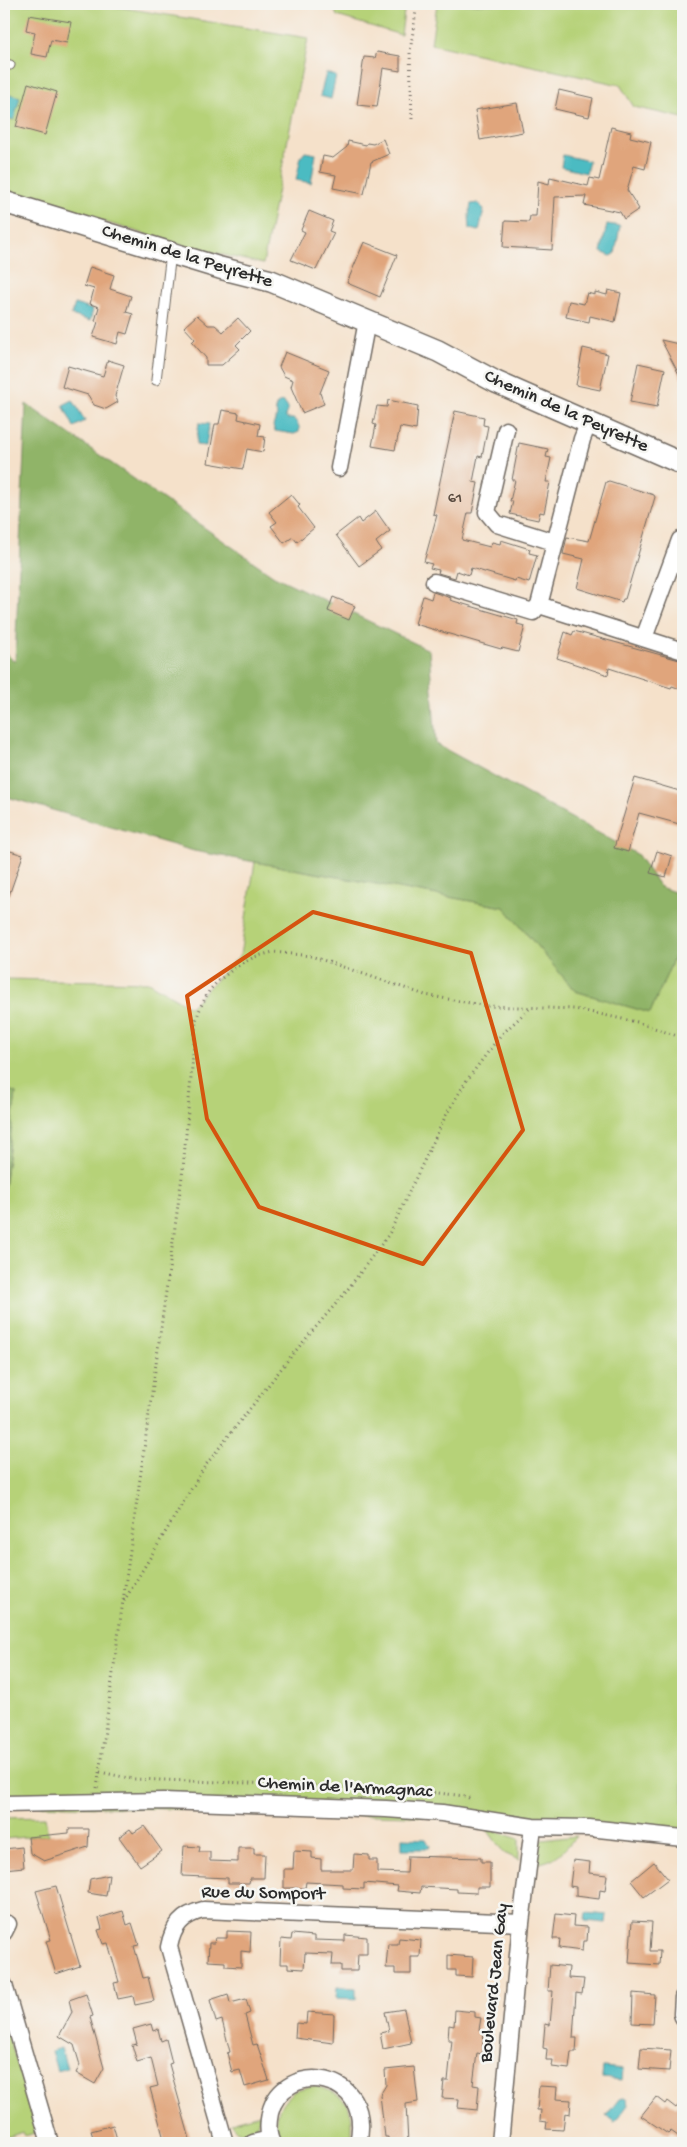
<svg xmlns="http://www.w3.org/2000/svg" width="687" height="2147" font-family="'Gochi Hand',sans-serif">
<rect width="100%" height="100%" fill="#f6f6f2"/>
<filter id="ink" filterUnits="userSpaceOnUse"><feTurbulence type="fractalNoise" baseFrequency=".02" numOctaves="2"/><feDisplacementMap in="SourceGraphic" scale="10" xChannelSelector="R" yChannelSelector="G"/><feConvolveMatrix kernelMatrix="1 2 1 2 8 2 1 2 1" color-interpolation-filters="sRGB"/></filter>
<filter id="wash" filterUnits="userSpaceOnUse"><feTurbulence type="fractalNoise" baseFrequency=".0096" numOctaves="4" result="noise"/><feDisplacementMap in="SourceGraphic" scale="20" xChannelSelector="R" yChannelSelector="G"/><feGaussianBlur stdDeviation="1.12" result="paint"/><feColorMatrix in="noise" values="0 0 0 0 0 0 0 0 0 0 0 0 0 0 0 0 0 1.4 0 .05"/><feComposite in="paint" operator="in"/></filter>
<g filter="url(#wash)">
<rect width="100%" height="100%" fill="#f5e1ca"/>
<path fill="#b6d278" stroke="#707e52" d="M4,4H100L308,38L263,264L185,246L4,192Z
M332,4H405L401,35L337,16Z
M437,4H683V118L634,107L620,85L431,44Z
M255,862L504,907L575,991L650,1013L683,937V1838L478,1818L4,1804V1188L16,1093L4,1088V979L148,982L190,1007L240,955Z
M45,1817L48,1835L4,1839V1818Z
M486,1828L519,1839V1860L504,1853Z
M576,1836C565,1850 554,1863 535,1863L539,1842L542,1840Z
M5,2024L38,2132L25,2136L23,2132L4,2138L6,2143H4V2025Z
M314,2086C339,2092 353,2100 352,2128C352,2133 352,2138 350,2143H279C272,2124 277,2102 295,2091C300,2088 308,2087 314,2086Z
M260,2114L257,2126L252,2131L238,2132L235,2130L231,2122Z"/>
<path fill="#90b468" stroke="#5e704a" d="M26,404L274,576L429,650L436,744L637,854L660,887L683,895V937L650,1013L575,991L504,907L194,851L4,796V651L15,662Z
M4,1088L16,1093L4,1188Z"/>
<path fill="#4cbbc2" stroke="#3c7376" d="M326,73L336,76L331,99L320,96Z
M10,94L20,97L14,120L4,117Z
M305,152L316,154L311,183L296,180L301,157Z
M563,155L589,161L586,173L561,167Z
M478,203L484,209L479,231L470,229L469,215L471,204Z
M607,224L620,226L615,254L611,256L601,252Z
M75,304L93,310L90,321L71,315Z
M73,400L85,421L74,427L63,405Z
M283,401L288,408L285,416L287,419H293C298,422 300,427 299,432L294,434L275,431L273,426L277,415L275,409L277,404Z
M199,423L209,424L206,446L196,445Z
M402,1838L426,1839L430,1846L426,1849H402Z
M586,1913L607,1915L606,1923L585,1921Z
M337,1987L356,1988V1999L336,1998Z
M61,2048L67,2068L57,2071L51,2051Z
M603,2067L623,2069L622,2080L602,2078Z
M624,2098L627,2100L628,2105L615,2122L606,2116L619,2099Z"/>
<g id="blocks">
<path fill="#e0a57b" d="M29,15L71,22L67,43L51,40L47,57L31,54L35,32L26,30Z
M377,52L400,56V71L383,68L377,107L357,105L364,57L375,58Z
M28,83L57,92L45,135L16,127Z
M559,90L593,98L589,117L555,109Z
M517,103L523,132L480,140L475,110Z
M611,127L631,132L630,137L651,142L645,169L634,166L627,190L639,209L624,219L620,212L584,205L586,196L555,197L552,250L503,247L505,221L529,222L530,216H536L538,181L549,184L550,177L588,186L590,178L599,180Z
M383,139L389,154L371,162L364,194L333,188L336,175L320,172L323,156L333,158L347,147L348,141L366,145L367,143L373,144Z
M309,211L333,221L329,231L334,233L316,270L291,260L305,232L301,230Z
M364,242L397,255L380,297L347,283Z
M90,267L114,275L110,289L131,296L126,312L133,314L127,334L120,332L117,344L93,337L98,322L95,321L99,307L90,304L94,289L84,286Z
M608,290L621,293L615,322L590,316L589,322L566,317L569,301L584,304L587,293L595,295V292L607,295Z
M197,315L208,325H215L223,332L238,318L250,331L236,345L240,349L222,365H206V358L192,342L195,339L184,327Z
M661,340L683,345V382Z
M583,348L608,354L600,390L576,385Z
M285,352L329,370L320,393L324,404L302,413L291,387L293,380L284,376L279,367Z
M108,360L124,365L115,396L118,402L106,409L94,405L88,395L62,387L68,366L103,376Z
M638,363L665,369L657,407L630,402Z
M388,400L418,406L416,430L400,427L395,450L372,446L376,425L373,424L377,406L387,407Z
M222,410L239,413L238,419L260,424L258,436L265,437L263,452L247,449L243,469L208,463L215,424H219Z
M455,411L484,417L483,425L488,426L482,457L478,456L473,482L478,483L472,513H468L462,540L490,547L492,542L500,544L501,540L530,549L529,553L537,555L529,583L516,579L515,581L471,568L469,575L457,571L455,578L438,573L439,570L430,568L432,564L424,562L437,515L433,514Z
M519,443L548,449L546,457L551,458L546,482H550L547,498L544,513L540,512L538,520L510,514L513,501H510L515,480H512Z
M609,481L654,495L655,497L625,599H623L622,602L577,588L584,559L563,554L567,537L589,541L606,482Z
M291,494L300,505L298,507L314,528L297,542L293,537L284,543L271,526L277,522L269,512Z
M376,511L390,531L376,542L381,550L359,566L336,535L358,518L361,523Z
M433,592L451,598L450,600L518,620L517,624L525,626L518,652L502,648L501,649L415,624L423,596L431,599Z
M333,597L355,606L349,620L328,611Z
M574,631L683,661V690L672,686L671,688L609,668L608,675L557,658L565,632L572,635Z
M635,778L683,792V825L639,813L628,852L614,848Z
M4,849L23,855L6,904L4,903Z
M657,851L672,856L666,877L650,873Z
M144,1826L162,1851L140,1866L119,1837L130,1829L133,1833Z
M69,1829H89L88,1847L44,1861L30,1853L28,1837L69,1833Z
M184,1846L200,1847L199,1852H210V1861L238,1862V1848H254V1854H265L264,1878H250L249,1883H228V1878L182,1876Z
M22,1847L24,1867L4,1869V1849Z
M294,1851L312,1852V1858L321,1859V1870H353L354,1854L369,1855V1860H377V1872L407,1873L408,1856L481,1858V1862H490V1887H477V1893L457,1892V1889L421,1887L420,1893L397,1891L398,1886L364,1883V1889L343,1888V1884L306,1882L305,1888H284V1869H293Z
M573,1860L590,1862L589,1873L607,1875L605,1891L600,1890L599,1899L576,1896V1887L570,1886Z
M654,1862L668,1879L644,1897L631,1881Z
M109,1875L106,1896L88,1893L90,1879Z
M56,1886L80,1966L56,1974L46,1941L51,1940L36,1891Z
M123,1911L127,1925L132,1923L139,1945L134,1946L143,1978L148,1977L154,2001L135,2005L133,1996L118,1999L114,1983L119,1982L108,1943L103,1944L98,1930L102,1929L99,1918Z
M556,1914L574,1916L573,1926L588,1927L587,1941H583L582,1951L559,1948L560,1939H553Z
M632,1921L652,1922L650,1951H660L659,1965L629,1963Z
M227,1931L251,1932L250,1952L241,1951V1967L225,1966V1962L208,1961L209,1943H214L215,1938H227Z
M292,1934L314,1936V1940L345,1941V1935L367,1937V1954H358L357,1971H341V1965H332L333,1954L305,1953L304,1969L288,1968V1964H280L281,1939L291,1940Z
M399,1938L421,1940L420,1957H411V1974H395V1968H386L388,1944H398Z
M448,1955L473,1957L472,1977L456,1976V1970H448Z
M550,1965L569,1967L568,1978L584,1979L582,1994L576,1993L573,2038H577L576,2052H571L569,2069L552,2067L553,2060H546L547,2049L543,2048L545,2024L550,2025L553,1991H548Z
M633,1993L655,1995L653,2024L632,2023Z
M86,1994L93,2016L90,2017L104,2068L95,2084L76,2073L80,2065L74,2045L59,2036L72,2012L69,2000Z
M228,1994L230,2003L246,1999L250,2013L245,2015L253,2045L257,2044L269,2080L245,2087L240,2070L232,2072L227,2053L230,2052L222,2020L216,2022L210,2000Z
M404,2009L411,2043L383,2049L380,2033L389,2031L385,2012Z
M455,2010L475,2012V2017L481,2018L479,2030L484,2031L482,2054L477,2053L473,2085L479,2086L477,2110L458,2108L459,2099L442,2098L444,2081H448L452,2040H448L449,2025L454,2026Z
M307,2012L334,2014L333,2043L295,2038L296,2023L306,2024Z
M151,2024L153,2031L158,2029L161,2041L166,2039L172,2063L169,2064L191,2143H165L150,2088L158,2086L151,2058L137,2062L132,2045L137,2044L133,2029Z
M641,2048L671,2050L669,2071L639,2069Z
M414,2067L418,2102L406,2104L408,2143H388V2137H385L380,2095L386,2085L385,2070Z
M539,2086L557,2087L556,2099L571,2100L570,2114L565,2113L563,2130L546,2129L547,2122L540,2121L541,2110H537Z
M656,2097L665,2104L667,2101L676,2108L683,2099V2129L678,2136L671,2131L668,2134L641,2116Z
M113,2125L118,2143H95L91,2131Z"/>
</g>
</g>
<g filter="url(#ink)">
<use href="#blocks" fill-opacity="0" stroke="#726b63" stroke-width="1"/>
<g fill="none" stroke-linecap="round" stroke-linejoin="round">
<g stroke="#726b63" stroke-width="11">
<path id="service" d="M4,64L10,65
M156,380L171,253"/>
</g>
<g stroke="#726b63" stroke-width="19">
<path id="minor" d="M588,424L582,439L539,605L683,651
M506,430L487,512L497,524L554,542
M339,468L367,321
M434,582L533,612L539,605
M644,638L680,540
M4,1804L163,1801L386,1809L442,1813L533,1827L589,1828L683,1838
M4,1932L8,1924
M4,1985L50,2143
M683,1997L682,2014L683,2017
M225,2143L169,1947C173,1926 182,1915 203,1910L521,1923
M253,2143L270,2139
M272,2143C267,2134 268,2123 270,2113C283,2059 375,2070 358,2143
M500,2143L521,1923L533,1827"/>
</g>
<g stroke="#726b63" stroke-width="24">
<path id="tertiary" d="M4,202L220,268L271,281L438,351L496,382L683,464"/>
</g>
<path stroke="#726b63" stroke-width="3" stroke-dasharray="1 4" stroke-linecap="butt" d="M412,119L410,52L417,4
M124,1601L205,1466L292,1355L345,1293L389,1234L447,1113L467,1080L500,1036L529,1009
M100,1772L133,1779L393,1788L465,1796L472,1800
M97,1788L183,1169L196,1020L201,1006L209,991L218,981L236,967L254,957L273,952L311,956L425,995L487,1006L575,1009L637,1022L683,1038"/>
<use href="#service" stroke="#fff" stroke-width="9"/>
<use href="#minor" stroke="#fff" stroke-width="16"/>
<use href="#tertiary" stroke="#fff" stroke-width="21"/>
</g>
</g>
<path fill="none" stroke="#d5540f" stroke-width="4" stroke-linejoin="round" d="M313,912L471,953L523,1130L423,1264L259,1207L207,1119L187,996Z"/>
<g text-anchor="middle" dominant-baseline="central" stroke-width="5" stroke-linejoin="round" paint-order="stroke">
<g font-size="16" fill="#584a3f">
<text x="455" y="499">61</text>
</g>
<g font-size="19" fill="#2b2b2b" stroke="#f6f6f2">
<text transform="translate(187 257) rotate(17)">Chemin de la Peyrette</text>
<text transform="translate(566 412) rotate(24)">Chemin de la Peyrette</text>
<text transform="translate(345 1788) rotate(3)">Chemin de l'Armagnac</text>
<text transform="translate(263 1894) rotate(1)">Rue du Somport</text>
<text transform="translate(495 1983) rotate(-84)">Boulevard Jean Gay</text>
</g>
</g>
<rect width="687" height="2147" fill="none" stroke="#f6f6f2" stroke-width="20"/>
</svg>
